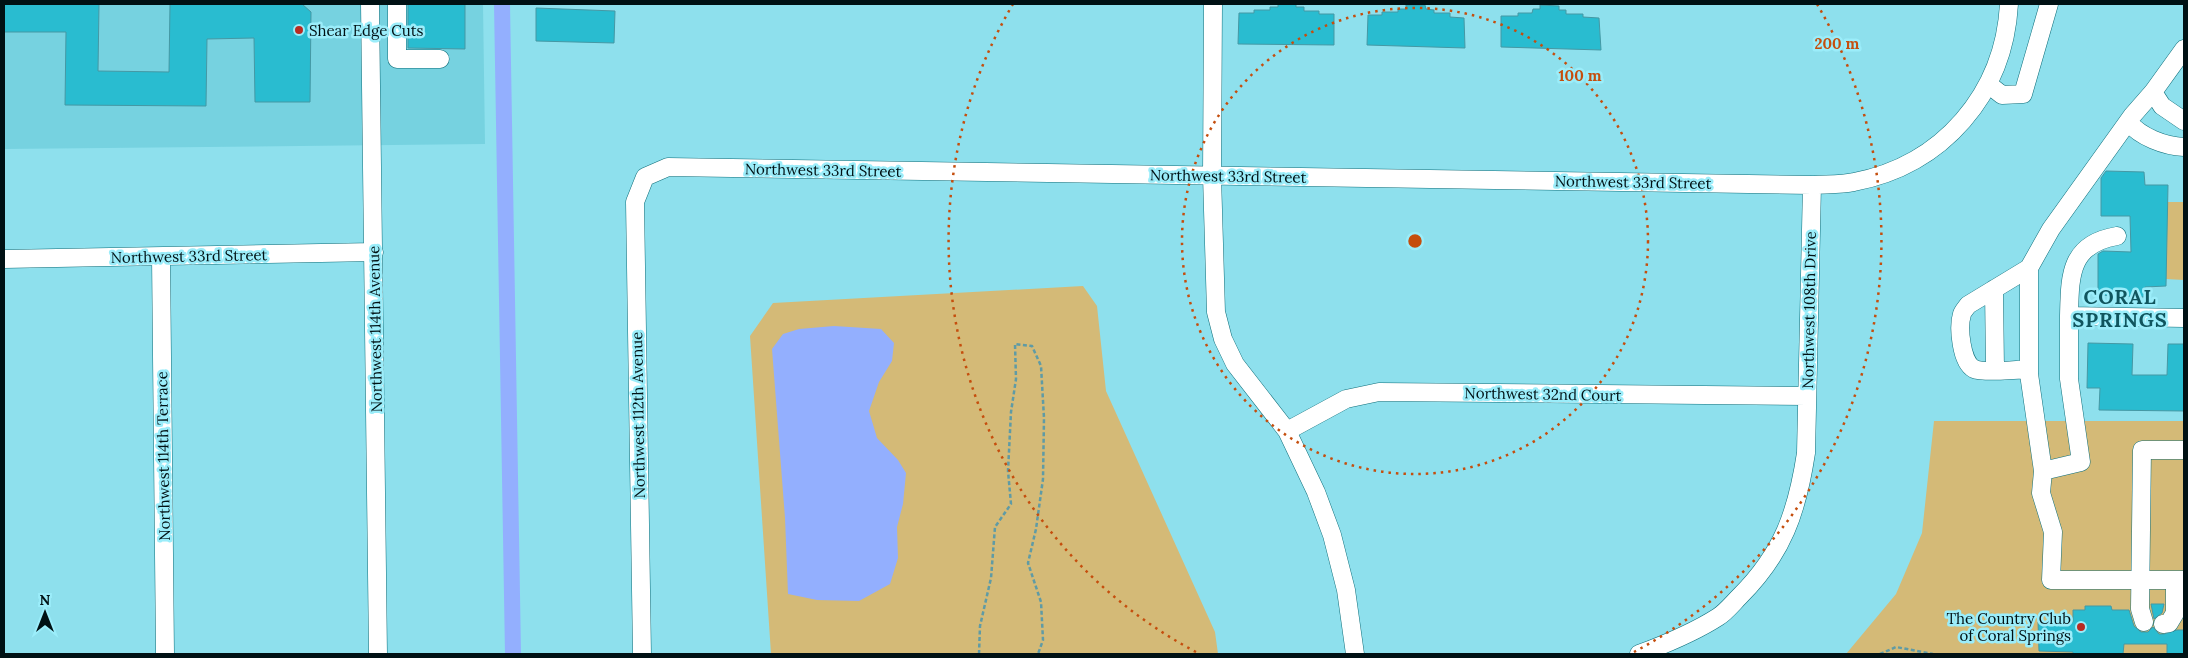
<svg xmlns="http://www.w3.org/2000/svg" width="2188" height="658" font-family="Lora,serif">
<rect width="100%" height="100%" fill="#8ee0ed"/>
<path fill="#76d2e0" d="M4,4H483L485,144L4,149Z"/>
<path fill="#d4ba77" d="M2167,202H2184V280L2166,279Z
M1083,286L1097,306L1106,391L1215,632L1218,654H771L750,336L773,303Z
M1934,421H2184V654H1846L1896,594L1922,533Z"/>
<path fill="#93affe" d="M834,326L881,329L894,343L892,361L879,382L869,411L877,438L898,460L906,473L903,504L897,527L898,558L890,584L859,601L817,600L788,594L785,518L772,349L783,334L799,329Z"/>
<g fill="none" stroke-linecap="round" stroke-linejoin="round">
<path stroke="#93affe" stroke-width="16" d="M502,4L513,654"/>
</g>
<path fill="#29bcd0" stroke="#4598a4" d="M4,4H99L98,71L169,72L170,4H302L311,12L310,102H255L254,38L207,39L206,106L65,105L66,32H4Z
M408,4H465V49L408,48Z
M1278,4H1296V7H1304V11H1319V14H1334V45L1238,44L1239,13H1254V10H1270V7H1278Z
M1406,5H1425L1426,9L1434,10V13H1450V17L1464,18L1465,48L1367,45L1368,15H1382V12H1398V9H1406Z
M1540,5L1559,6V10H1566V14H1583V17L1599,18L1601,50L1501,47V16H1518V13H1532L1533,9H1540Z
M536,8L615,11L614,43L536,41Z
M2106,171L2144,172L2145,185H2168L2166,286L2145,287L2144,297L2098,295V254L2103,251L2131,252L2130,216H2101V178Z
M2088,343L2133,344L2132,375H2167L2168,344H2184V411L2099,410L2100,388H2087Z
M2151,604H2164L2162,613L2154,619Z
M2085,606H2111L2112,610H2129L2134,626L2141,632H2148L2153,627L2159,634H2164L2177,630H2184V654H2167V644H2124L2123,654H2073V652L2039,651L2038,622H2073V610H2085Z"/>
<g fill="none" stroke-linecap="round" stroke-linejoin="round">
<g stroke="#0e6e7a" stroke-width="19">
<path id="minor" d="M370,4L378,654
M397,4V59H440
M1213,4L1212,176L1216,312L1223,339L1235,364L1287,431L1316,492L1332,535L1346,590L1355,654
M2184,49L2153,92L2132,116L2051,229L2029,268V374L2043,471L2041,493L2053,532L2051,580H2184
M1988,84L2002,95L2023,94L2049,4
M2153,92L2162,106L2184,121
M2128,122C2141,137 2164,146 2184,147
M161,257L165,654
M4,259L374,252
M1994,289L1995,370
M2069,316C2070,276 2069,244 2117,236
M2029,369C2017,370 1983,373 1974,369C1961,362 1958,327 1962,314C1963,311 1966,308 1968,305L2029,268
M1287,431L1346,399L1379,392L1807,396
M2043,471L2081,462L2069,379V316L2184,318
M2144,622L2140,609L2142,450H2184
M2163,624L2169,623L2175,613V580
M642,654L635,202L645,177L668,167L1812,185
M1639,654C1666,644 1693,633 1718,617C1726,612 1733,603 1740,596C1783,553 1797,512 1806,453L1812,185C1826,184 1841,185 1854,182C1943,165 2004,94 2009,4"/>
</g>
<path stroke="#5f9ba5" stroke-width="2.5" stroke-dasharray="4 2.5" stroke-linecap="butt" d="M979,654L980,626L991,578L995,527L1011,504L1008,471L1011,412L1016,379L1015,344L1032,346L1041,366L1044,418L1043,479L1036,529L1028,563L1041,602L1043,640L1038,654
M1880,654L1896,647L1933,654
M2048,654V653"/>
<use href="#minor" stroke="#fff" stroke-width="18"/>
</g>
<g fill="none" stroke="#c54e0d" stroke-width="2.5" stroke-dasharray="2.5 5">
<circle cx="1415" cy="241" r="233"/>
<path d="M1196 652A466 466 0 0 1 1013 4M1817 4A466 466 0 0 1 1634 652"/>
</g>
<g fill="#b92b22" stroke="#9bedfa" stroke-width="2">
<circle cx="299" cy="30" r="5"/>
<circle cx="2081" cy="627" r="5"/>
</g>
<g text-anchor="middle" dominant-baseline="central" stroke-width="5" stroke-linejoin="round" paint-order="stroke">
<g font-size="15" fill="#001114" stroke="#9bedfa" text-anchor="start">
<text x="309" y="30">Shear Edge Cuts</text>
<text x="2071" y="618" text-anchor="end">The Country Club<tspan x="2071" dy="17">of Coral Springs</tspan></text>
</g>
<g font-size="15" fill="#001114" stroke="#9bedfa">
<text transform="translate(823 170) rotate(1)">Northwest 33rd Street</text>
<text transform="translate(1228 176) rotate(1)">Northwest 33rd Street</text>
<text transform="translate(1633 182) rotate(1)">Northwest 33rd Street</text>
<text transform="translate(189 256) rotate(-1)">Northwest 33rd Street</text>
<text transform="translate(1809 310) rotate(-89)">Northwest 108th Drive</text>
<text transform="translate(375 329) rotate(-91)">Northwest 114th Avenue</text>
<text transform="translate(1543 394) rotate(1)">Northwest 32nd Court</text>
<text transform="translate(638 415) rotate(-91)">Northwest 112th Avenue</text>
<text transform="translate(163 456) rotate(-91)">Northwest 114th Terrace</text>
</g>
<g font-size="20" font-weight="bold" letter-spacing="1" fill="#10555e" stroke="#9bedfa">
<text x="2120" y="296">CORAL<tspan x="2120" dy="23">SPRINGS</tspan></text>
</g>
</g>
<circle cx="1415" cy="241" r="8" fill="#c54e0d" stroke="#9bedfa" stroke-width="2.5"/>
<g font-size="15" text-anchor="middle" font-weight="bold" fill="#c54e0d" stroke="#9bedfa" stroke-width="5" stroke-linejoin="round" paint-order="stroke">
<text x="1837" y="49">200 m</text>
<text x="1580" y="81">100 m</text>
</g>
<rect width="2188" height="658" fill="none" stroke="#001114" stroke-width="10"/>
<g transform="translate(45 613)" stroke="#9bedfa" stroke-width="4" paint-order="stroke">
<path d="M0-4L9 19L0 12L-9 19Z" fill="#001114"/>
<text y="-8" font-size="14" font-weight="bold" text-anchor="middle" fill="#001114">N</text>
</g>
</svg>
